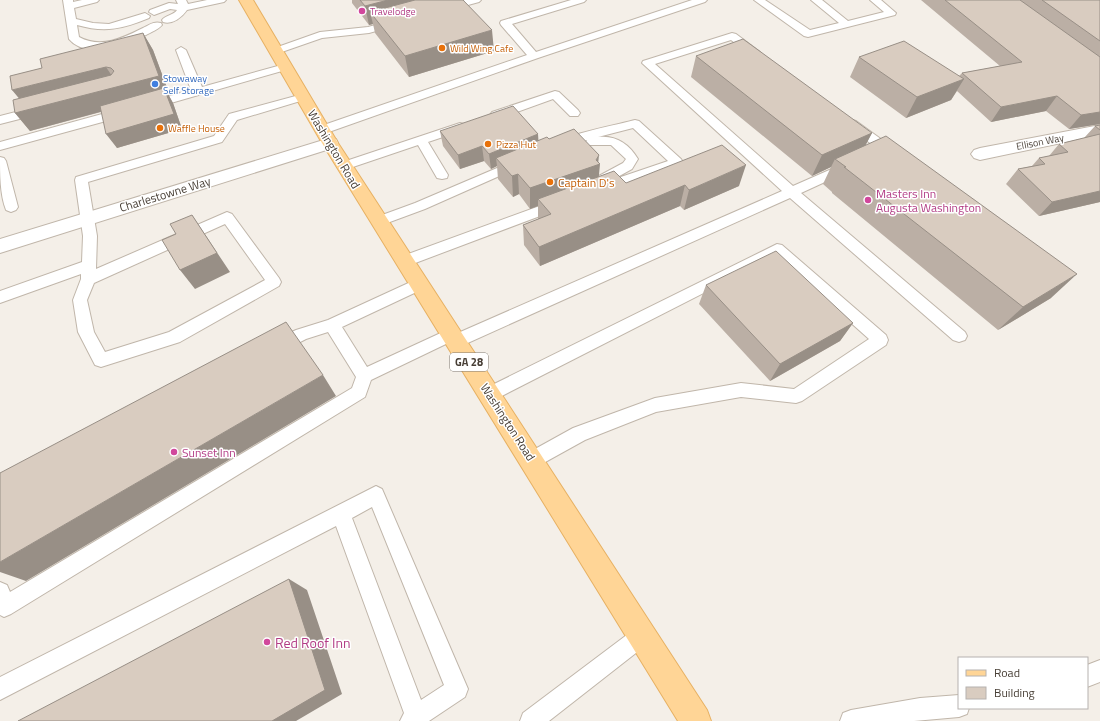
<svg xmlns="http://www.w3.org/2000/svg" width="1100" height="721" font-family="'Titillium Web',sans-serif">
<rect width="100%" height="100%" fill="#f4efe8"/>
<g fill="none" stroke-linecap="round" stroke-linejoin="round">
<g stroke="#c0b6aa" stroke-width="2">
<path id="lane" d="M63,0H73V2L82,0H99L97,2L74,8L76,19L93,23L109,24L145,13L150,16L149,18C122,29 105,33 77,25L79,37C101,49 123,38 143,28C149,25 154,21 161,23L162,25C158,30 151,32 146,35C126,44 86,60 69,39Z
M176,0H186L188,4L207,0H226L224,2L187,10C182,17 173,25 163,22L162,20C166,15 174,15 177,10L170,9L154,15L149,12L150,10L169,3L178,4Z
M465,0H481L479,2L446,11L441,8L443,6Z
M571,0H586L584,2L512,24L536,52L692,0H707L705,2L538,58L326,133H318L316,130L318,127L527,55L501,25L500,23L501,21Z
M754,0H765L810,30L839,23L811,0H822L848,21L884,12L870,0H881L896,13L895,15L808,37L804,36Z
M394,20L399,23L398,25L369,33L322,38L276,54L271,51L272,49L320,32L368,27Z
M732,33L736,34L760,52L761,54L760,56H752L731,40L655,64L793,186L843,164L847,163L851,164L853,167L851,170L801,193L965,332L967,336L965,340L959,342L953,340L790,198L461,346L455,347L449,346L448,343L371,380L365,397L11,614L4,617L0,615V582L7,585L10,592L352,388L356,377L328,332L306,339L277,354L271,352L269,347L271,342L296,330L328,320L415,280L420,278L425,280L427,284L425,288L342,327L367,367L445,331L451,329L457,331L458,333L782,191L642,63L643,61Z
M181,47L186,50L202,87L285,64L290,67L289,69L150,109L146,107L144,105L146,103L191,90L176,50Z
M555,91L559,92L578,110L580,113L578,116H570L553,99L500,118H492L490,115L492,112Z
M303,94L307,95L309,97L307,99L237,120L222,142L88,182L97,236L96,269L227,212L232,214L279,278L281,282L279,286L180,342L101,367L95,365L78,332L73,300L81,279V274L0,303V291L82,262L83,236L75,180L76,177L214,136L229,114ZM225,224L265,280L169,332L105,352L94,332L87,300L94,283Z
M39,106L43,107L45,110L43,113L0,124V116Z
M124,108L128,109L130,112L128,115L0,150V142Z
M635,120L639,121L681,159L683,162L681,165L603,192L598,191L597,188L601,184L597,183L596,180L597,177L623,163L626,159L611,145H588L586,142L587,140L561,149L557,148L555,145C561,135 621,124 635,120ZM633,128L668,161L612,180L632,169L638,159C629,144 616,135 598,137Z
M852,120L856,121L896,150L898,153L896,156H888L848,127L846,124L848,121Z
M460,123L464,124L466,127L464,130L428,142L448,175L447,178L442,179L437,178L418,145L344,170L340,169L338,166L340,163Z
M0,157L4,158L6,161L18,207L16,210L11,212L6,210C0,195 0,174 0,157Z
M518,159L522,160L524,163L522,166L425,209L379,226L374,224L372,221L374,218L415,203Z
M559,199L564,201L566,204L564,207L410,265L405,266L400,265L398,261L400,257Z
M777,244L782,245L886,335L888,340L886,345L802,401L796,403L741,397L656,412L585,440L538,466L532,468L526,466L523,460L526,454L573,428L655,398L741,383L794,389L869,339L776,256L496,399L490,401L484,399L482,394L484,389Z
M376,486L382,489L468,689L465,697L429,721H400L404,713L336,526L0,700V677ZM372,507L444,685L421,700L352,518Z
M643,625L650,628L653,635L650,642L549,721H520L523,713L636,628Z
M1100,660V682L1087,687V665Z
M959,695V708H969L967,714L959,717L914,721H840L843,713L851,710L920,698Z"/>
</g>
<g stroke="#c0b6aa" stroke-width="2">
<path id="street" d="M1100,125V135L980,160L974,158L971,154L974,150L980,148Z
M330,138L336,139L338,143L336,147L0,253V239Z"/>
</g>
<g stroke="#e7b163" stroke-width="2">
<path id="primary" d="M239,0H253L338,143L707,710L711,721H678L322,143Z"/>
</g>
<use href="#lane" fill="#fff" fill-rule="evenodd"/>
<use href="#street" fill="#fff" fill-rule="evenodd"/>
<use href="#primary" fill="#ffd596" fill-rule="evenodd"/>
</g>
<path fill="#bbafa5" d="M352,0H463L494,51L409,77L375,33L373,24L369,25L352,3Z
M921,0H1100V124L1069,129L1046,111L991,122L957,91L951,100L906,118L850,77L859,57L959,76L962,73L1000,66Z
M143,33L153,50L169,93L168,94L173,103L182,129L117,148L101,112L30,131L15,113L42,68Z
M696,56L872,133L865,145L1051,298L998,330L832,193V192L823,184L831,167L812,176L691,77Z
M1100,125V202L1039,216L1006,184L1018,169L1032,166L1039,158L1049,156L1059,144L1084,138L1095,126Z
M440,131L538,134V140L549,139L598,162V177L626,183L739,186L684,210L680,206L540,266L524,245L523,225L538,219V206L530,209L519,194L513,197L498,179L497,166L491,169L484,161L460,169L443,146Z
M706,285L853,323L840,341L770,381L699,304Z"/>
<path fill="#988f86" d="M388,0H448L370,12L373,24L369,25L365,6Z
M492,30L494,51L409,77L405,56Z
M143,33L153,50L169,93L168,94L173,103L182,129L117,148L106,134L166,94L30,131L15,113L159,76Z
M106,67L118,85L27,108L12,90Z
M964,79L951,100L906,118L917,97Z
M1057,96L1046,111L991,122L1001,107Z
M1100,112V124L1069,129L1081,115Z
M872,133L861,154L835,159L831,167L812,176L822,155Z
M538,134L539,148L496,158L497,166L491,169L489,154Z
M482,146L484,161L460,169L458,155Z
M599,155L598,165L600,164L598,185L538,199V206L530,209V188L596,160Z
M746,165L739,186L684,210L689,190Z
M518,174L519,194L513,197L512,176Z
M685,185L680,206L540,266L539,247Z
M1100,191V202L1039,216L1052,202Z
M192,215L230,272L195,289L180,270Z
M1077,274L1051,298L998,330L1023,307Z
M853,323L840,341L770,381L780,364Z
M323,375L336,396L26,581L0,572V562Z
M289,579L307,590L342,694L296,721H272Z"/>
<path fill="#d9ccc0" stroke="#988f86" d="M360,0H388L365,6Z
M415,0H463L492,30L405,56L370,12Z
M945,0H1020L1100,57V112L1081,115L1057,96L1001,107L962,73L1022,62Z
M1042,0H1100V41Z
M143,33L159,76L15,113L13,100L111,75L114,71L111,68L106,67L12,90L10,76L42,68L40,59Z
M743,39L872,133L822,155L696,56Z
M904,41L964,79L917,97L859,57Z
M164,88L174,114L106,134L100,106Z
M513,106L538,134L489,154L482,146L458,155L440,131Z
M1100,125V130L1095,126Z
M574,129L599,155L596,160L600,164L530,188L518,174L512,176L496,158L547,137L549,139Z
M1100,134V191L1052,202L1018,169L1045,164L1039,158L1068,152L1059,144Z
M886,136L1077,274L1023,307L844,167H846L835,159Z
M722,145L746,165L689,190L685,185L539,247L523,225L551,214L538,199L614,171L626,183Z
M192,215L217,253L180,270L162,240L176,234L170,224Z
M776,251L853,323L780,364L706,285Z
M286,322L323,375L0,562V473Z
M289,579L325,690L272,721H18Z"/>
<g fill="#d1479c" stroke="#fff" stroke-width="1.5">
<circle cx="362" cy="11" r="4"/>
<circle cx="868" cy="200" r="4"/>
<circle cx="174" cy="452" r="4"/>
<circle cx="267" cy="642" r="4"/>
</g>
<g fill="#e8710a" stroke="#fff" stroke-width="1.5">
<circle cx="442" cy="48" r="4"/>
<circle cx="160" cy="128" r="4"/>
<circle cx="488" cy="144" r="4"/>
<circle cx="550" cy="182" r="4"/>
</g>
<circle fill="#3f7fe0" stroke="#fff" stroke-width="1.5" cx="155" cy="84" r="4"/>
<g text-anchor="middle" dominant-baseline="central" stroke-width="3" stroke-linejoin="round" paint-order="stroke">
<g font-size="10" fill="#b23c85" stroke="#fff" text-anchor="start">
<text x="370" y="11">Travelodge</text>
</g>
<g font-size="10" fill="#c56008" stroke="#fff" text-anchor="start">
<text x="450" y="48">Wild Wing Cafe</text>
<text x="168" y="128">Waffle House</text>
<text x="496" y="144">Pizza Hut</text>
</g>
<g font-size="10" fill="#366cbe" stroke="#fff" text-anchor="start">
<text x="163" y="78">Stowaway<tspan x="163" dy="12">Self Storage</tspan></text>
</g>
<g font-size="10" fill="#483f36" stroke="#fff">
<text transform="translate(1040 142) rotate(-11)">Ellison Way</text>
</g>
<rect fill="#fff" stroke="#7f7972" stroke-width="1" x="450" y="353" width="38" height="18" rx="3"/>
<g font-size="11" font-weight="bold" fill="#483f36">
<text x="469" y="362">GA 28</text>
</g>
<g font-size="12" fill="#483f36" stroke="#fff">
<text transform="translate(334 149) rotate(59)">Washington Road</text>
<text transform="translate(165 194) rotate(-17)">Charlestowne Way</text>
<text transform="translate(508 422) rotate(57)">Washington Road</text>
</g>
<g font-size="12" fill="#c56008" stroke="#fff" text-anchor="start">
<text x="558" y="182">Captain D's</text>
</g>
<g font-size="12" fill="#b23c85" stroke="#fff" text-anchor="start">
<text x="876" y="193">Masters Inn<tspan x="876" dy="14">Augusta Washington</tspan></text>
<text x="182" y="452">Sunset Inn</text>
</g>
<g font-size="14" fill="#b23c85" stroke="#fff" text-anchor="start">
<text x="275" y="642">Red Roof Inn</text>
</g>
</g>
<rect x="958" y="657" width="130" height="52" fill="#ffffff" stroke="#b6b2af"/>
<rect x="966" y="670" width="20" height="6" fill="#ffd596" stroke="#b6b2af"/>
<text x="994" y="677" font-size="12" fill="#483f36">Road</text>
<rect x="966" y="687" width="20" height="12" fill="#d9ccc0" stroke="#b6b2af"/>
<text x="994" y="697" font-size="12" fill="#483f36">Building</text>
</svg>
